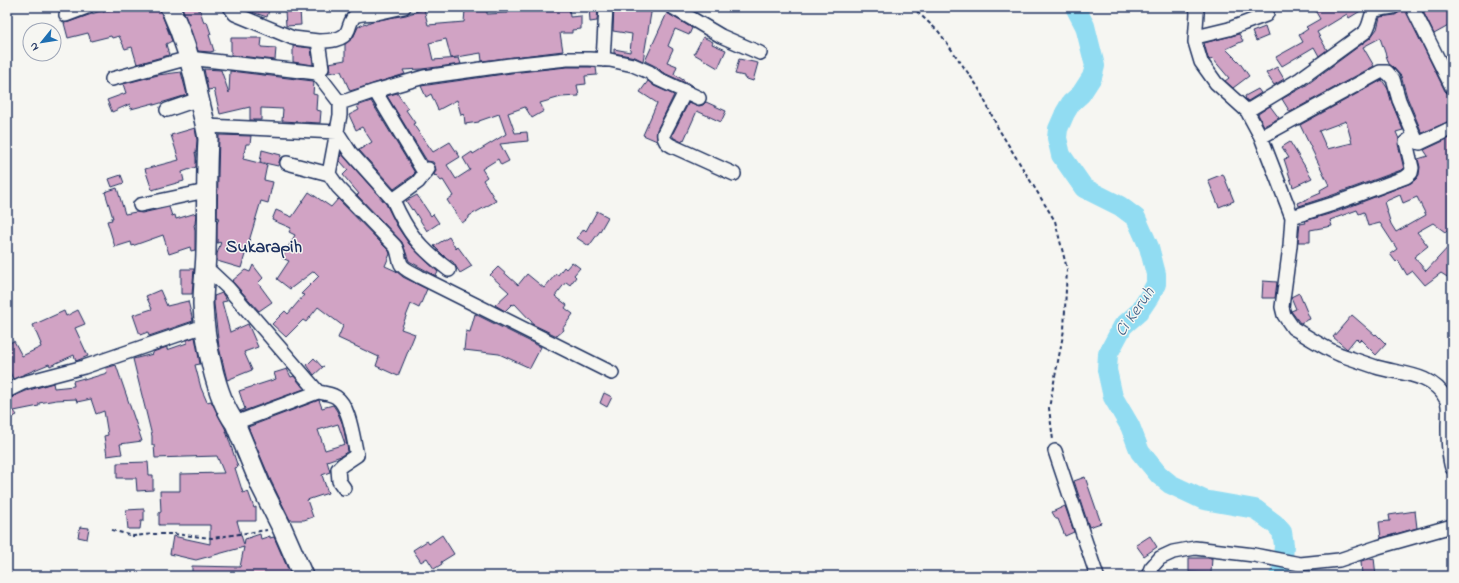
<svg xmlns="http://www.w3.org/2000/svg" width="1459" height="583" font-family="'Indie Flower',sans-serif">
<rect width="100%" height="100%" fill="#f6f6f2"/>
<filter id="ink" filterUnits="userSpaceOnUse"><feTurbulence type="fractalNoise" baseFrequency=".025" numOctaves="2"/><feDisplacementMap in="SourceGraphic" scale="8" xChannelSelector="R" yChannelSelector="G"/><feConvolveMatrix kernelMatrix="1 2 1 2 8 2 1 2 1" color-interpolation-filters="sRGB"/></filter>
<g filter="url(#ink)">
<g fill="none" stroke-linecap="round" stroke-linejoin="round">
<path stroke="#91dcf2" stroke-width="20" d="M1075,7L1085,26L1095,66L1092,77L1081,94L1071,103L1065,113L1058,129L1057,138L1061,155L1084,188L1120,206L1136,218L1149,247L1156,274V284L1149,297L1139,312L1123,326L1108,354L1107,370L1113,397L1130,426L1140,452L1159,475L1170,484L1204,500L1255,509L1275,524L1282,532L1284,545L1282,572L1279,576"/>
</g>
<path fill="#d1a3c4" stroke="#1b2f5e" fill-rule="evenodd" d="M119,7H159L172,41L166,44L169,55L137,64L132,47L125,49L119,36L112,38L111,36L91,41L88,33L68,38L64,23L69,22L103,10V12Z
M182,7H197L198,11L200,10L204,23L207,22L211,34L209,35L214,51L210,52L198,51Z
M242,7H270L267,17L246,10L242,8Z
M533,7H569L570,17L581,16V29L572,30V33H560L563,51L482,61L481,53L451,58L446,39L429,43L433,60L459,58L461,64L422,69L403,70L405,74L350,91L341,71L328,73L330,70L329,63L345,60V44L353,38L358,27L365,23L366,24L372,21L406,15L424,9L428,25L464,22L465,10L487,11V14L508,13V10L533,9Z
M589,7H598L597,21L590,22Z
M614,7H652L643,61L635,57L614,53V49L630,52L632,34L613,31Z
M1313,7H1367L1349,18L1347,14L1319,31L1317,32L1327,50L1319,56L1314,47L1282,66L1276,57L1303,42L1299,35L1308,29L1306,27L1320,19Z
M1421,7H1442L1444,10L1452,7V24L1434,34Z
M1405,9L1445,91L1448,94L1452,95V120L1422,133L1407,97L1401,76L1393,67L1389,64L1380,38L1363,47L1374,66L1290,112L1282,99L1305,86L1370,38L1377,29L1380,17L1395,15Z
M300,10L301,25L286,26L285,11Z
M667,13L692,28L689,35L675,29L668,46L673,49L667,62L677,66L674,74L694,87L662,72L657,67L645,61Z
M1265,27L1268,36L1256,41L1252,32Z
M1239,34L1243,41L1226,49L1239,62L1249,76L1233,88L1225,81L1229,78L1213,59L1210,60L1208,58L1204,43Z
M703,37L713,42L712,44L726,50L718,68L694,54Z
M231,38H262L261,47L276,48L275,60L231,55Z
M293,46L311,48L313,65L293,62Z
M739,59L758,63L753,81L744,78V76L735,74Z
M567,67H596L597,75L585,76L586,84L577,85L579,96L561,97L540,103L544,111L532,118L525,107L508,113L515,133L527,132L528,141L500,144L509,161L501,165L498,159L482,169L487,177L483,180L496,201L469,216V218L462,223L447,200L453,196L443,180L441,181L436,175L435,176L434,175L436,170L435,166L433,162L427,161L387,96L397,93L408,109L406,110L415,123L413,124L433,152L450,142L460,157L447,165L456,179L470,170L463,158L472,152L473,154L506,134L499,114L479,121V122L465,124L464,114L461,115L457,100L438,110L431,94L426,97L421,86L511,73Z
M1277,67L1284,79L1274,85L1266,73Z
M204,69L221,70L229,93L230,71L313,81L314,82L313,94L317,95L316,110L321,111L320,123L282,121L283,109L261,108V120H250V107L220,114L214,89L208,90Z
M181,72L187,95L154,105V103L131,109L130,104L112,112L107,100L126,93L123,84L158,75Z
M1382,80L1388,89L1392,103L1403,130L1396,132L1399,139L1398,144L1404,169L1330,196L1299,206L1298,203L1321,193L1320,190L1329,185L1300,125ZM1346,121L1352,143L1327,149L1319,131Z
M648,81L654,86L674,95L657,130V141L643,135L657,103L640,92Z
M1258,89L1261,93L1248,101L1246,100L1245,96Z
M371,101L415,173L412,176L394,189L359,150L372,142L362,127L356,130L349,115L359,110L357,106Z
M689,102L699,106L703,105L706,102L726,111L721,122L697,111L684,140L683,139L682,142L674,138L672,135Z
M1270,106L1279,118L1264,126L1258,114Z
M195,128L197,140L196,153L195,152L196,158V167L182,172L184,181L152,190L145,169L179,160L171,135Z
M219,135L251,136L250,144H246L243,159L267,165L264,180L273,182L268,203L261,201L241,268L217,261V254L221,242L217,243V224L219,217L217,218Z
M1452,137V226L1445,232L1433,223L1417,232L1428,246L1414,257L1426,271L1452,243V280L1441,273L1425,285L1413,271L1407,275L1398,260L1396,262L1390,254L1397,249L1380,223L1368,226L1364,212L1359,214L1357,210L1330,220L1332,226L1310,230V242H1298L1300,224L1306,223L1305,221L1336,212L1411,183L1416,179L1419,175L1420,167L1418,159L1428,156L1424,150ZM1400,195L1403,203L1417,197L1426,215L1396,232L1391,224L1384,202Z
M1290,142L1312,178L1293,187L1284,159L1289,158L1282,147Z
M262,150L281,155L278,166L260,162Z
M341,153L386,204L397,226L409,244L425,260L438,272L436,276L409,261L402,242L357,195L359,194L343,175L348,170L340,161Z
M1223,174L1234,201L1219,207L1208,180Z
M121,175L124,183L112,187L109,179Z
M117,188L125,214L136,212L142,213L169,207L172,216L175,215L176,219L196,213L195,224L194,225L195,230V250L191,251L190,247L169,254L163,235L132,246L131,242L115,247L107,221L112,220L111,218H113L105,192Z
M309,192L331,207L338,199L389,251L390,254L385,266L396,271L403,277L427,289L419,308L411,304L401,329L415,334L398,376L376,366L379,357L338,338L343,326L318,307L306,322L303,320L286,337L272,324L285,311L288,314L304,295L301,294L319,276L314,271L290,289L277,279L289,261L282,258L295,235L289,232L291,228L272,220L276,210L292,217Z
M417,195L431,216L433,214L439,223L427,231L413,209L412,210L406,201Z
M597,211L608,217L600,231L589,246L577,238L584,229L586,231Z
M449,237L456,249L458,247L472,266L460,273L453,262L444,256L434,246Z
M572,262L580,268L574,275L576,277L570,285L566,282L555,296L567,305L565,308L573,314L563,328L564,330L557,336L532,324V322L515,304L513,305L512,304L505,311L495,305L509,292L490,275L498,267L518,285L527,274L544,288L556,274L558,275L564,267L566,269Z
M253,265L263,278L258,283L272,302L259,311L232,281L245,270L250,272Z
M181,269H194L192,294H181Z
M1263,281L1277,282L1275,298H1262Z
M160,290L167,306L188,301L193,321L149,336L148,332L140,335L133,315L152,309L146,296Z
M222,293L227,301L222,302L230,332L248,324L258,347L244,352L252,370L227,380L219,347L214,304V296Z
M1299,293L1310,319L1300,323L1291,311L1296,309L1291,297Z
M78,310L85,324L75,328L88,356L76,361L74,355L50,366L49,364L13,379L7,366V344L14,341L22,356L41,347L40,344H41L33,325L64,311L66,316Z
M475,314L541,347L530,368L499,354L464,350L466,331L470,332Z
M1352,315L1375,335L1376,334L1386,344L1376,355L1360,339L1359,341L1356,338L1347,349L1333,337Z
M195,337L200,364L195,365L201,388L207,402L211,401L225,428L238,467L235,468L243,493L248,491L254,508L256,507V521H237L244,545L245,539L260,534L261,539L270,536V538L274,537L291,576H192V566L240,567L244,547L196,560L170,554L173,536L210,544V525H159V513L161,512L160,491H180V474L224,473L217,456L155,458L154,445H152V436L133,359L153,354V352L167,347V350L187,343V340Z
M314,358L322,367L324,366L314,375L307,365Z
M116,365L142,441L120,444L122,454L107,456L104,436L108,435L104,411L96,414L91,399L77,402L76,399L56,400L39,403V406L14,411L17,415L7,420V399L26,391L53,383L54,388L74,386L73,381L84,378V380L107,373L106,368Z
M287,369L291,377L294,376L304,389L241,412L240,411L245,409L239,391L276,379L274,373Z
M604,393L612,397L607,407L600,403Z
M319,400L322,408L333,405L337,411L343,425L348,451L341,456L327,461L330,472L322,475L328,493L307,500L313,517L304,520H290L271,481L248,427ZM338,424L345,444L325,450L318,430Z
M148,462L149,475H153V490L137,491L136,478H117V463Z
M1085,477L1101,523L1089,527L1074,481Z
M1065,506L1074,532L1065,536L1058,519H1056L1052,512Z
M144,509V521H141L140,529H128L126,510Z
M1415,511L1417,528L1381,538L1379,522L1390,521L1389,515Z
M80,527L89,528L87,539L78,537Z
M442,535L454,554L441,562L442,564L434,569L427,558L421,562L413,550L427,541L429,544Z
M1150,536L1157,547L1144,556L1136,545Z
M1189,558H1212L1211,573L1189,572Z
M1374,558L1376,576H1362L1361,561Z"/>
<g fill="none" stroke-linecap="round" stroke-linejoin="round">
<g stroke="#1b2f5e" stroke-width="16">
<path id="street" d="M230,7L235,14L293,38L318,41L322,68L317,73
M672,7L721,36L760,53
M1196,7L1197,13L1195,42L1201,62L1216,83L1247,111L1261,137L1292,217L1290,246L1282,307L1284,315L1293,328C1308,337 1324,348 1341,355C1353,359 1364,363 1376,367C1399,374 1433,373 1446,399C1450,406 1448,418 1448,426C1448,440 1448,455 1452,468
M1412,7L1452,87
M66,15L87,7
M1196,37L1229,29L1266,15L1267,13L1266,7
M318,41C328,41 344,41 348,30C350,25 351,19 355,16C361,13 370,14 377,13C386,11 395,9 404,7
M603,60L606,7
M112,79L189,58L317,73L340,103V115L329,174
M375,91L424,77L510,65L567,59H589L610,60L633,65L649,72L658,79L699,98
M685,92L664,133C663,140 666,143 672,146L734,174
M340,103L375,91L425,174
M167,110L199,99
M1247,111L1300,79L1365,32C1370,26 1370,17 1374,10L1393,7
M206,126L337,132L350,152L393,200L418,182L428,169
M1261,137L1380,72H1387L1393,79L1399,100L1417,142L1420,143L1452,128
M287,163L329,174L338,187L395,246C399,251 398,258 401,264C404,270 414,273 420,277L612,373
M393,200C408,234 420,248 449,270
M140,205L206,191
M1292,217L1333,204L1406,177L1411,173L1412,168L1406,142L1414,136
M204,267L212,273L228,288L318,392C324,393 331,394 336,397C350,406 353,439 357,455L342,465L338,469L339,481L344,488
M7,391L23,383L84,367L204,326
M235,423L318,392
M1055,451L1097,576
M1148,576L1151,568L1160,558L1173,552L1195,548L1254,555L1300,564L1339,560L1378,547L1452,526"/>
</g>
<g stroke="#1b2f5e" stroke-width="22">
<path id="secondary" d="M170,7C183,35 193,68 199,99C202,112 206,125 208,139C206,175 207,212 206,249C206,267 203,285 203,304C204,337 215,396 235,423L261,486L282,528L303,576"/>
</g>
<path stroke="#1b2f5e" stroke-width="2" stroke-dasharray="4 3" stroke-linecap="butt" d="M912,7L939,32L978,87L998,128L1055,221L1067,269L1064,330L1049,408L1053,440
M112,530L133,536L154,534H173L212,538L267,530"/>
<use href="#street" stroke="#f6f6f2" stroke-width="13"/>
<use href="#secondary" stroke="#f6f6f2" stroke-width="19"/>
</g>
</g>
<g text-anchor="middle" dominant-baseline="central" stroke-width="3" stroke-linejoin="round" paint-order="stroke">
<g font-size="17" font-style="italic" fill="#385a83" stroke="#f6f6f2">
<text transform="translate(1135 312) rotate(-55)">Ci Keruh</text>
</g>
<g font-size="18" font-weight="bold" fill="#1b2f5e" stroke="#f6f6f2">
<text x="264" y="248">Sukarapih</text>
</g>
</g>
<rect width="1459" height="583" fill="none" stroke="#f6f6f2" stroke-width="24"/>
<rect x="12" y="12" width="1435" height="559" fill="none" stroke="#1b2f5e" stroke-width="1.5" filter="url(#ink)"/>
<g transform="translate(42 42) rotate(240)"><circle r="19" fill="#f6f6f2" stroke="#9ea6b7"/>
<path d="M0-3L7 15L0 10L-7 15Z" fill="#1f6fb2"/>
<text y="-6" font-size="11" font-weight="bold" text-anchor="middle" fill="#1b2f5e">N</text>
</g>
</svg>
